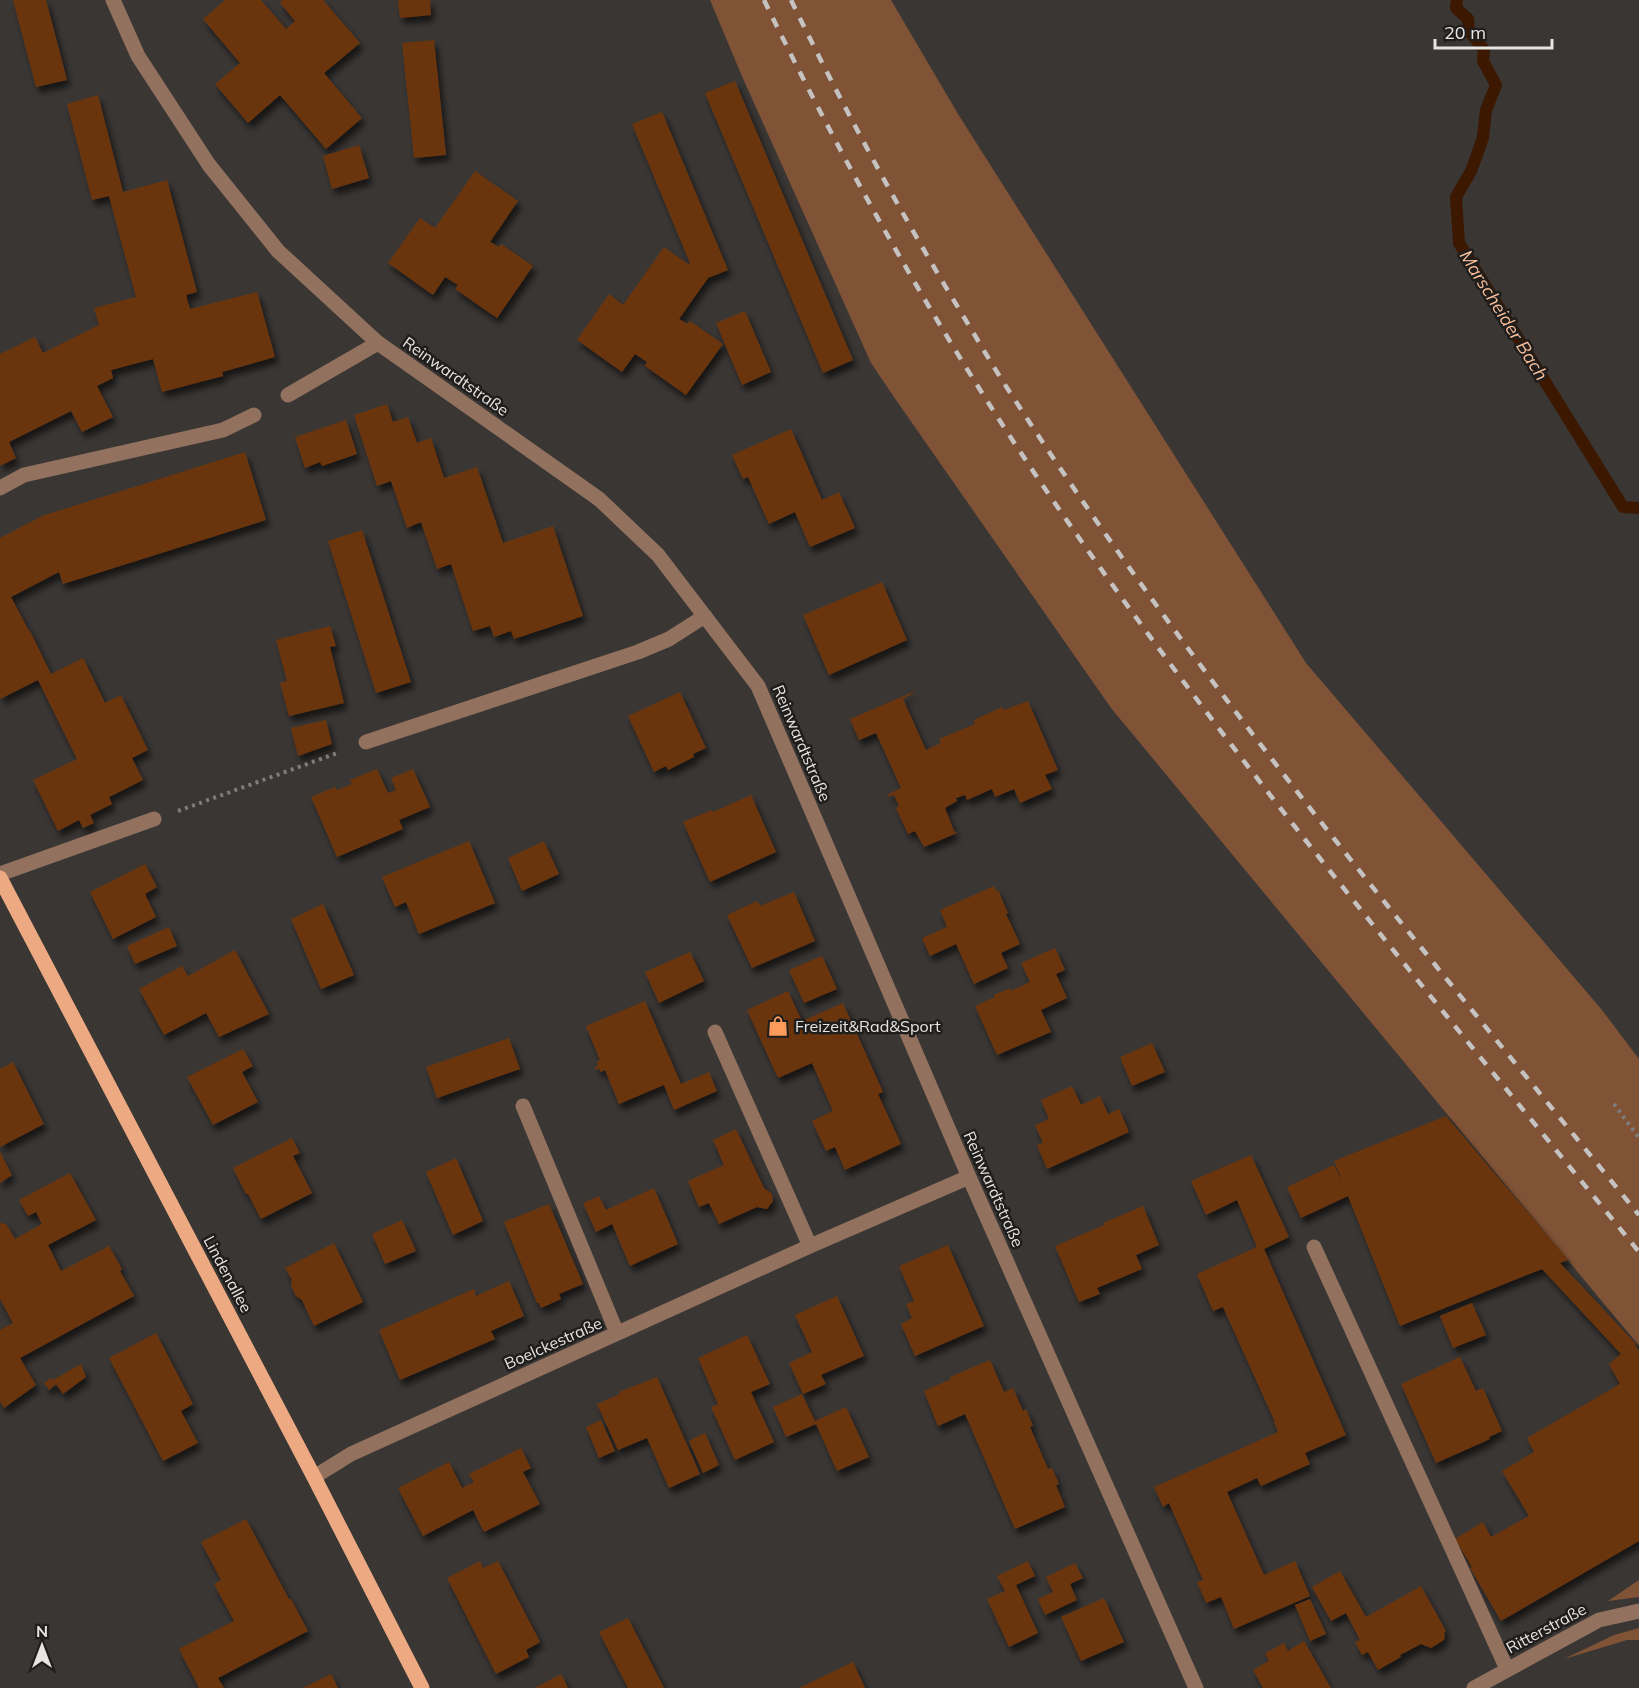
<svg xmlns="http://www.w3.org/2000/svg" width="1639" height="1688" font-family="Mulish,sans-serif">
<defs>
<filter id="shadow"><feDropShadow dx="3.5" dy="6" stdDeviation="3" flood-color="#0009"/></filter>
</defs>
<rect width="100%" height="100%" fill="#393634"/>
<path fill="#815336" d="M710,0H891L958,114L1306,663L1602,1010L1639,1059V1346L1111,708L896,400L871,363L741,74Z
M1639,1580V1597L1608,1601Z
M1639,1628V1640H1627L1564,1659L1614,1635Z"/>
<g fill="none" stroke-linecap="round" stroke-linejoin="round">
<path stroke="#3c1800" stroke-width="12" d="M1457,0L1456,8L1468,19L1469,31L1484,50L1483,61L1496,85L1486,110L1483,137L1477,155L1471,171L1456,197L1459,243L1623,507L1639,508"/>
</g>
<path fill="#6b360f" filter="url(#shadow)" d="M13,0H46L67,80L36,87Z
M225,0H261L286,29L295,21L280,3L282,0H323L360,43L324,73L362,118L326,149L280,95L248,123L215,84L240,63L203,19Z
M398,0H430L431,15L400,18Z
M434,40L446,155L414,158L402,43Z
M735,81L853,360L823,373L705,93Z
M98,95L123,192L167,180L197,292L186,295L190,309L257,292L275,357L222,372L223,376L162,392L153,359L111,370L113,378L97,386L113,417L82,432L71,411L9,442L16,458L0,466V354L35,337L43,353L99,325L94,308L136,297L109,196L92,200L67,104Z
M662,112L728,270L708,278L679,319L688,324L690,321L723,344L686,395L645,366L647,362L635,354L622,372L577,340L609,294L623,305L664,247L688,264L690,263L632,124Z
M359,145L369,178L332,189L323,156Z
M475,171L518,201L490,242L499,247L501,244L533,266L497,318L455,289L458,285L445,277L433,295L388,263L420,218L435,228Z
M745,311L771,372L742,385L716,323Z
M387,404L393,422L408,417L417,443L431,438L444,478L477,467L503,543L553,526L583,616L514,639L511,631L494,637L490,626L473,631L451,564L437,569L421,522L407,528L391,481L377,486L354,415Z
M346,420L357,454L322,466L320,462L305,468L295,437Z
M791,429L822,500L839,492L855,528L810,547L795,512L769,524L748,477L743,479L732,455Z
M245,452L266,520L63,584L59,572L11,597L29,631H30L51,674L83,658L105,703L121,695L148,750L132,758L143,780L109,797L112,804L90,815L94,823L83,828L79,820L58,831L33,780L77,759L38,680L0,699V538L42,516Z
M362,530L411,682L376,693L328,541Z
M882,582L907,640L829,675L803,615Z
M330,626L336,646L330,647L344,703L289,716L280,683L287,681L276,640Z
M680,692L706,748L693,754L694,757L668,770L666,766L654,772L628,716Z
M913,692L914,693L903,699L926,750L941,743L939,739L975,724L974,720L1002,707L1004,710L1028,701L1058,770L1045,775L1052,789L1020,803L1014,789L995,797L992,789L967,800L965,795L956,798L957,801L945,808L954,831L957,833L924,847L915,831L908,834L896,808L899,806L894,795L888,797L887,795L901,788L876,733L859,740L850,719Z
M326,720L332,744L298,756L291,728Z
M377,769L388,793L396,790L391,778L413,769L430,807L399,820L403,829L337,857L311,797L335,787L337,790L352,784L350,780Z
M751,795L776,852L710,882L683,822L712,810L713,812Z
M469,841L495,903L419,934L406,902L395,907L382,877Z
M544,841L559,874L522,891L508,858Z
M145,864L157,887L145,894L156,917L113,939L90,892Z
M994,886L996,891L998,890L1008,913L1006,914L1020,944L1001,953L1008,968L974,984L956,944L930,956L922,938L947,927L940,910Z
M794,892L815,941L752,968L727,915L757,901L760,906Z
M323,904L354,975L321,989L291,919Z
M169,927L177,946L135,964L127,946Z
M1055,948L1065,970L1056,974L1067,998L1041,1010L1051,1032L997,1055L975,1006L995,997L994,995L1010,988L1011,991L1030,982L1021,963Z
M235,950L269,1014L219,1037L206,1013L164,1035L139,989L182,966L188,976Z
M690,952L704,981L659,1003L645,972Z
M822,956L837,989L804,1003L789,970Z
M788,991L802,1021L843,1003L883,1092L878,1094L901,1144L845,1170L835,1147L826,1151L812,1121L833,1111L812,1063L778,1078L747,1010Z
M645,1001L681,1084L709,1072L717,1091L674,1110L664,1085L619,1104L605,1070L601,1072L599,1068L596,1070L595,1067L598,1065L597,1061L600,1060L586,1026Z
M509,1038L520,1069L437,1098L426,1067Z
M1152,1043L1165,1072L1132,1086L1120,1057Z
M243,1049L253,1066L242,1072L258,1102L213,1125L187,1077Z
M13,1062L44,1124L0,1147V1069Z
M1072,1086L1081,1105L1100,1096L1108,1114L1119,1109L1129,1132L1047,1169L1037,1145L1043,1143L1035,1125L1049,1119L1041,1100Z
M1446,1116L1568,1260L1560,1263L1636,1344L1635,1345L1639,1351V1541L1501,1621L1470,1568L1472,1567L1455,1539L1483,1522L1491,1537L1529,1516L1502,1471L1534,1452L1527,1438L1620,1384L1609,1364L1621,1354L1542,1269L1400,1326L1348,1196L1301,1218L1287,1187L1334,1165L1343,1182L1334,1161Z
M736,1129L764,1188L772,1194L773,1201L767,1209L757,1207L719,1224L709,1203L699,1207L688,1181L724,1165L713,1140Z
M292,1138L300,1153L293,1156L312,1193L261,1219L248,1194H246L233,1168Z
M0,1152L12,1175L0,1183Z
M1251,1155L1289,1237L1264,1249L1346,1435L1305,1453L1310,1464L1261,1486L1257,1478L1227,1492L1264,1575L1295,1561L1310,1596L1234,1629L1221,1597L1206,1603L1197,1582L1203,1580L1169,1503L1163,1507L1154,1487L1278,1432L1274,1422H1275L1223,1307L1213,1311L1197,1274L1257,1247L1237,1200L1206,1215L1191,1181Z
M456,1158L483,1221L453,1235L426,1172Z
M70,1173L96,1220L48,1245L61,1271L109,1246L122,1269L120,1271L134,1296L20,1358L36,1385L4,1408L0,1401V1330L13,1323L0,1299V1223L6,1224L15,1239L42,1224L36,1212L28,1216L19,1200Z
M654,1188L678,1244L630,1266L612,1224L596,1232L583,1203L599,1196L606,1210Z
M549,1204L583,1284L559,1294L561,1299L541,1308L539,1303H537L504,1222Z
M1143,1206L1159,1245L1136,1255L1142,1269L1097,1288L1100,1294L1079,1302L1055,1246L1104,1225L1103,1223Z
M402,1220L416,1251L385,1264L372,1234Z
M334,1243L363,1302L314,1326L302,1300L296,1296L291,1286L292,1280L285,1268Z
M948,1245L984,1326L915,1356L901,1324L912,1318L906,1304L914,1301L899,1266Z
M509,1281L524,1316L491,1331L495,1339L400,1380L379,1330L474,1289L476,1296Z
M837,1296L864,1356L821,1375L826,1384L803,1394L789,1363L812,1352L795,1315Z
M1472,1303L1486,1335L1453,1348L1440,1316Z
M156,1333L193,1404L181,1411L198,1443L163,1461L109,1358Z
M747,1335L770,1384L751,1392L774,1442L735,1460L711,1407L718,1404L698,1358Z
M1460,1357L1476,1391L1483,1388L1502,1431L1489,1437L1490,1439L1436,1463L1401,1384Z
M990,1360L1004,1392L1013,1388L1023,1411L1026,1409L1033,1426L1030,1427L1048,1469L1052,1468L1059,1484L1056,1485L1065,1507L1015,1529L965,1414L938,1426L924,1391L951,1379L950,1377Z
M81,1364L86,1377L63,1394L56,1384L49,1390L44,1383L51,1378L53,1380Z
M657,1377L700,1474L669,1488L647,1438L618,1450L597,1404L620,1394L619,1392Z
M802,1394L815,1421L846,1407L869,1457L837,1471L816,1424L786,1437L773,1407Z
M601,1420L615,1451L599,1458L586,1427Z
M705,1433L719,1465L703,1473L689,1441Z
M521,1448L531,1468L523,1472L540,1504L484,1532L473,1510L423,1536L398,1488L449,1462L462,1488L474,1482L469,1474Z
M246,1519L289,1599H291L308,1631L218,1678L224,1688H199L179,1649L234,1621L214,1584L221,1580L201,1542Z
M480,1561L483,1568L498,1561L540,1642L526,1650L529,1657L496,1674L447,1578Z
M1028,1561L1035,1576L1016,1585L1038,1633L1009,1647L987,1599L1005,1591L997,1576Z
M1075,1563L1083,1578L1070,1584L1077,1600L1045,1615L1038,1599L1053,1592L1046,1577Z
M1340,1571L1366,1617L1421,1586L1446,1631L1444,1632L1445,1634L1444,1640L1431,1648L1421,1644L1400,1655L1401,1657L1378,1670L1368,1652L1362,1655L1355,1642L1360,1640L1346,1613L1331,1621L1312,1587Z
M1104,1598L1124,1642L1081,1661L1061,1617Z
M1310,1599L1326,1634L1310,1641L1295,1605Z
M628,1618L664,1688H628L599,1632Z
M1304,1641L1331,1688H1263L1253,1670L1269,1661L1265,1653L1284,1643L1288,1651Z
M853,1662L865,1688H799Z
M331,1674L338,1688H303Z
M561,1674L568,1688H535Z"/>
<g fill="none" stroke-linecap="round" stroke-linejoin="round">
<path stroke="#7f7d7b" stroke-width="4" stroke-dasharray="3 4.5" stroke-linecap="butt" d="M178,811L340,752
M1614,1104L1639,1138"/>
<path stroke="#92715e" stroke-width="15" d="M113,0L138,56L209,165L278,251L378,343L599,499L658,555L758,686L969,1177L1196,1688
M288,395L378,343
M0,488L24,475L223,430L254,415
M366,742L638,652L669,639L705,616
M0,874L154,819
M715,1032L810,1246
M523,1106L617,1333
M1314,1247L1507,1669
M314,1477L351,1454L810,1246L969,1177
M1474,1688L1599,1620L1639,1611"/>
<path stroke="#edaa82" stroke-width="15" d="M0,878L314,1477L422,1688"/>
<path stroke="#c5c3c2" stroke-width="4.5" stroke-dasharray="10 10" stroke-linecap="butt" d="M764,0C850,177 948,349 1061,512C1239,769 1442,1009 1639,1252
M791,0C843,107 900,212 962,314C979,342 995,370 1013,397C1200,686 1423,949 1639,1215"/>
</g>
<defs>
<g id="shop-bare" transform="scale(1.62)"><path d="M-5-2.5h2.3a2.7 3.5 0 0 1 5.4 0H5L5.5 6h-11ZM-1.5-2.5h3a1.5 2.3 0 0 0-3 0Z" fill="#ff9b5a" stroke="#1f1e1d" stroke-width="2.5" paint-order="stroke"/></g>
</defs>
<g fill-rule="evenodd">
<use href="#shop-bare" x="778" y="1026"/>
</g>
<g text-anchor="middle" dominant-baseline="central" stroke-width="5" stroke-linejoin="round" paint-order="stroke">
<g font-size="16" fill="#e7e5e4" stroke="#1f1e1d">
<text transform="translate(456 376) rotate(35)">Reinwardtstraße</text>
<text transform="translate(802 743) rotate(67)">Reinwardtstraße</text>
<text transform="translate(994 1189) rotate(66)">Reinwardtstraße</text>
<text transform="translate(228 1274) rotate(62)">Lindenallee</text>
<text transform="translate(553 1343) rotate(-24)">Boelckestraße</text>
<text transform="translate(1546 1628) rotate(-28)">Ritterstraße</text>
</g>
<g font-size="16" fill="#e7e5e4" stroke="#1f1e1d" text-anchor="start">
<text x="795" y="1026">Freizeit&amp;Rad&amp;Sport</text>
</g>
<g font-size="18" font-style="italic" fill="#fcbf9a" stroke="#1f1e1d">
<text transform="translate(1504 315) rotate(58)">Marscheider Bach</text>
</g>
</g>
<g transform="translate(42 1646)" stroke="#1f1e1d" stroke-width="4.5" paint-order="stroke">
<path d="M0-4.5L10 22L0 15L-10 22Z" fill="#e7e5e4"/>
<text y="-9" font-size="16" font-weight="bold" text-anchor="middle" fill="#e7e5e4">N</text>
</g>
<path d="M1435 39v9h117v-9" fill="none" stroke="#e7e5e4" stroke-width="3"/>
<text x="1444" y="39" font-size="18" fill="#e7e5e4" stroke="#1f1e1d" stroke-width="4.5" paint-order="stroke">20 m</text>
</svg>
